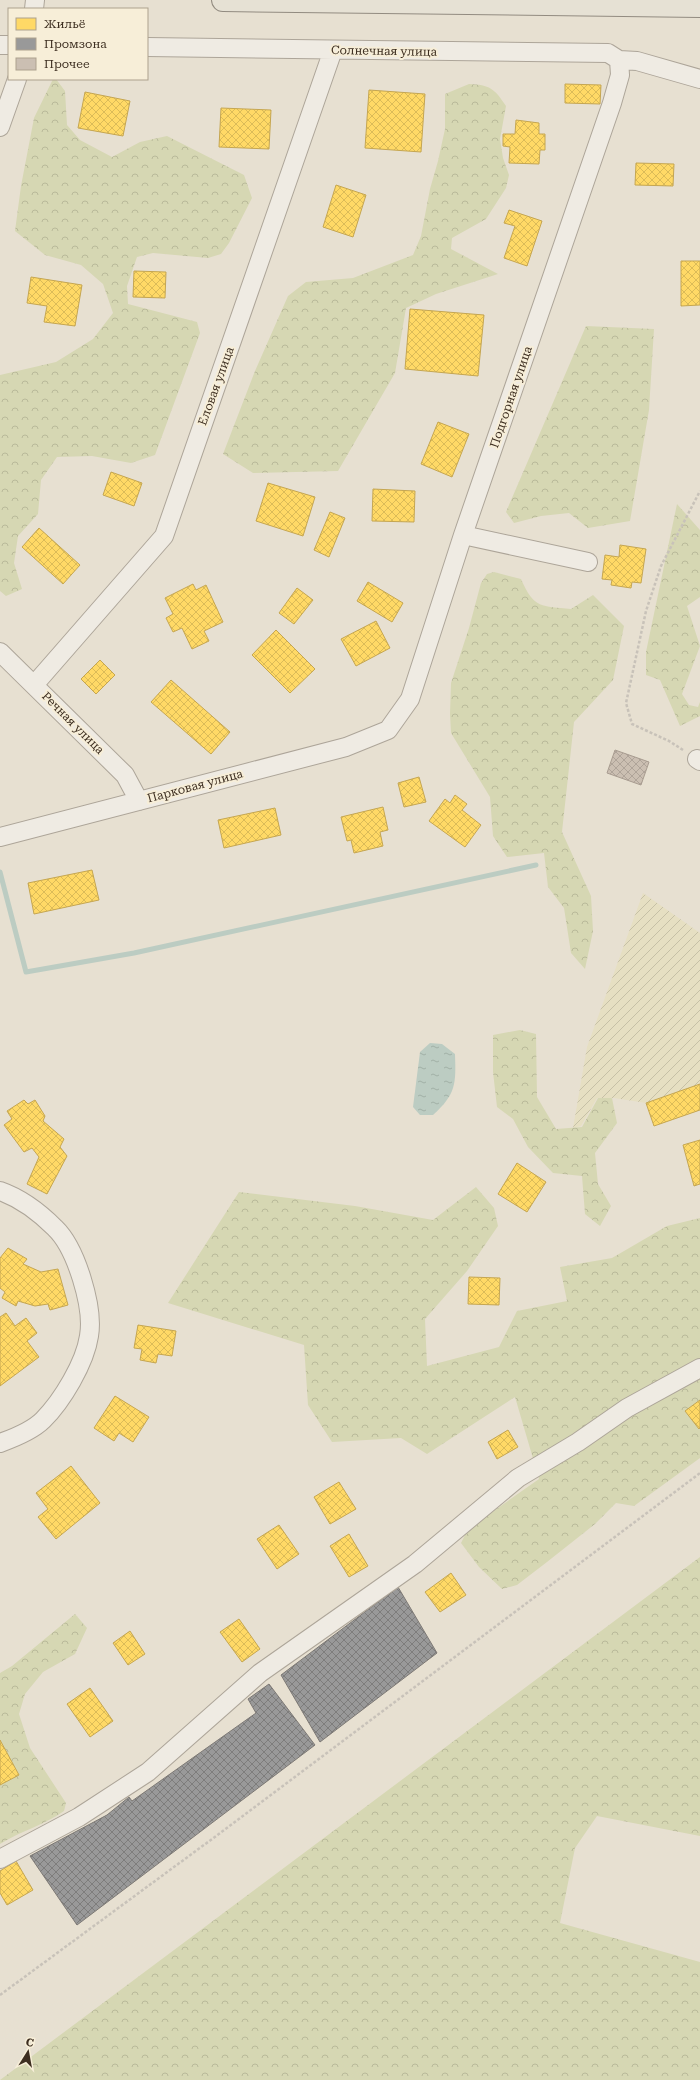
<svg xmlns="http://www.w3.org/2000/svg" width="700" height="2080" font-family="'Roboto Serif',serif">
<defs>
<pattern id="farmland-furrows" width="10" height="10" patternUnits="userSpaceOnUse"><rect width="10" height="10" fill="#e6dfc2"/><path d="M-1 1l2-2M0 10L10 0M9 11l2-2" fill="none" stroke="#c6c0a6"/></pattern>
<pattern id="forest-crowns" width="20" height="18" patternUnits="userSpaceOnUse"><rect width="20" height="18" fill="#d6d7b3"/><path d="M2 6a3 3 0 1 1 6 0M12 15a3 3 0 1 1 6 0" fill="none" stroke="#b9b99a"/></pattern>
<pattern id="water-ripples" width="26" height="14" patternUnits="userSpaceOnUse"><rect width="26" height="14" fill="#bcccc2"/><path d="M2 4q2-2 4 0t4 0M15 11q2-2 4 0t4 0" fill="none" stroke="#a2b0a6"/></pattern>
<pattern id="homes-cross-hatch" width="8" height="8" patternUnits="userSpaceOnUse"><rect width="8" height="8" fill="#ffd966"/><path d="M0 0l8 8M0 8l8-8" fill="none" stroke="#dbbb58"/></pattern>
<pattern id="industry-cross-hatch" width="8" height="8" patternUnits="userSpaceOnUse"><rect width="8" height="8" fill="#999"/><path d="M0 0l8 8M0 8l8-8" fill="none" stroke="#7e7d7c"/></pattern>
<pattern id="building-cross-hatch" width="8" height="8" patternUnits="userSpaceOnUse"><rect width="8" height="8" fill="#cbbfb2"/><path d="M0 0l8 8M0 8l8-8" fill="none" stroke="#afa499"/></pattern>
</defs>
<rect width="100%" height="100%" fill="#e7e0d1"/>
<path fill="url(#farmland-furrows)" d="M643,893L700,933V1084L646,1103L614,1098H597L581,1126L573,1128L587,1047Z"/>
<path fill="url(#forest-crowns)" d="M53,79H56L65,91L67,125L80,140L112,157L140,142L167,136L244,175L252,198L229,243L221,254L208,258L153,253L137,257L127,286L128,304L197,322L200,333L155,455L131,463L92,456L57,457L41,480L38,514L18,536L14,563L22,589L6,596L0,591V375L56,362L93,339L113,313L103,284L81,265L45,255L15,231L21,186L34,118Z
M469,84C490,85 494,88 506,106L500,139L503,158L509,175L506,188L486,219L452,238L451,249L498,274L436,294L406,308L395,373L338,471L253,473L223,454L255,371L288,296L306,282L353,278L413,255L421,236L430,189L438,161L445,129V94Z
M586,326L654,329L649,410L630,521L588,528L569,513L541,516L514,523L506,512Z
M677,504L700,530V597L687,606L700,646L682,694L689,705L698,707L700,702V716L680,726L660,680L646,675V652Z
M494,572L521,579C534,609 542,606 571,609L593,595L624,626L613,680L574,722L562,832L591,896L593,931L585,969L571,953L564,908L548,887L544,853L507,857L493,836L490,797L451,733L450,714L451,683L469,628L481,583L487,574Z
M520,1030L536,1034L537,1097L556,1129L582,1127L598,1098H612L617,1123L595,1153L598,1184L611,1206L600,1226L585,1214L582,1176L553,1173L528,1147L513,1119L497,1107L493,1072V1035Z
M476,1187L494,1208L498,1226L467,1271L425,1319L427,1366L499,1347L517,1311L567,1301L560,1267L612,1258L667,1226L700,1218V1458L634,1506L616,1503L595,1524L547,1562L517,1585L502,1589L479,1567L461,1543L468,1529L539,1479L515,1397L427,1454L401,1438L332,1442L308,1405L304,1345L168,1303L239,1192L355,1206L433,1220Z
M700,1557V1836L597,1816L575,1848L560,1923L700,1962V2080H0Z
M75,1614L87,1628L75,1654L43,1672L25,1694L19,1714L30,1748L66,1803L64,1811C44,1825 21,1831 0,1844V1673L12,1666Z"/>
<path fill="url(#water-ripples)" d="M430,1043L442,1044L455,1054C456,1084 456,1094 433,1115H420L413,1107L420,1052Z"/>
<path fill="url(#homes-cross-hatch)" stroke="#c5a651" d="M565,84L601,85L600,104L565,103Z
M369,90L425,94L421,152L365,148Z
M85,92L130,101L123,136L78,128Z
M221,108L271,110L269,149L219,147Z
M516,120L539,123V134H545V150H540L539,164L509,163L510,147L503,146V134H515Z
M636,163L674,164L673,186L635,185Z
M336,185L366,195L353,237L323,227Z
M509,210L542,221L527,266L504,258L515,226L504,223Z
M681,261H700V305L681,306Z
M134,271L166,272L165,298L133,297Z
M31,277L82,285L75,326L44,322L47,306L27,303Z
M410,309L484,315L478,376L405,369Z
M438,422L469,434L452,477L421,464Z
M111,472L142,483L134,506L103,495Z
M268,483L315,497L303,536L256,521Z
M373,489L415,491L414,522L372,521Z
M330,512L345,518L329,557L314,550Z
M39,528L80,565L63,584L22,547Z
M620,545L646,549L641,583L632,582L631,588L611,585L612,580L602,579L605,555L619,557Z
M368,582L403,603L392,622L357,601Z
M193,584L196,590L206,585L223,622L204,631L209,641L192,649L182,628L173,632L166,618L173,614L165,598Z
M297,588L313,600L294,624L279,613Z
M376,621L390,648L356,666L341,639Z
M276,630L315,669L290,693L252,655Z
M100,660L115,675L96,694L81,679Z
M171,680L230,732L211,754L151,702Z
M419,777L426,802L404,807L398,783Z
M455,795L467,804L462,810L481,825L465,847L429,821L445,799L450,803Z
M383,807L388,830L380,832L383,846L354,853L351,840L347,841L341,817Z
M275,808L281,835L224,848L218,820Z
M92,870L99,900L34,914L28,883Z
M700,1084V1110L654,1126L646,1103Z
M24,1100L28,1104L35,1100L45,1116L43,1121L64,1139L60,1147L67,1156L47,1194L27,1184L39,1157L32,1148L24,1152L4,1125L12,1119L7,1111Z
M700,1140V1184L694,1186L683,1145Z
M517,1163L546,1182L527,1212L498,1194Z
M8,1248L27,1259L23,1264L41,1272L58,1269L68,1305L50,1310L48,1304L35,1306L18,1301L16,1306L2,1298L5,1292L0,1288V1258Z
M469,1277L500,1278L499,1305L468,1304Z
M6,1313L15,1326L26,1318L37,1333L27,1341L39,1357L0,1386V1317Z
M138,1325L176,1331L172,1356L158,1354L156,1363L140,1360L142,1349L134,1348Z
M115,1396L149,1417L133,1442L119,1433L114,1441L94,1428Z
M700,1400V1428L699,1429L685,1411Z
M508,1430L518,1447L497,1459L488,1442Z
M71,1466L100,1503L56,1539L38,1517L48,1509L36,1493Z
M339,1482L356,1509L330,1524L314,1497Z
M279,1525L299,1554L277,1569L257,1539Z
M349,1534L368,1566L349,1577L330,1546Z
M451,1573L466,1595L440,1612L425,1592Z
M239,1619L260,1649L242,1662L220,1632Z
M130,1631L145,1654L128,1665L113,1643Z
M90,1688L113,1721L90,1737L67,1704Z
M0,1740L19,1775L0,1785Z
M16,1861L33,1890L7,1905L0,1893V1871Z"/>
<path fill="url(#industry-cross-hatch)" stroke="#7d7975" d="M398,1587L437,1653L320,1742L281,1675Z
M269,1684L315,1745L77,1925L30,1856L107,1815L129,1797L132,1801L256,1713L248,1699Z"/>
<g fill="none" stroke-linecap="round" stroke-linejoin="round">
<path stroke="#bcccc2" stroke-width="5" d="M0,872L26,972L134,953L536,865"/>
</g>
<path fill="url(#building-cross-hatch)" stroke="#a89c90" d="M615,750L649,762L641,785L607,773Z"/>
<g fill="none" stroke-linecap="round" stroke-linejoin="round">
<g stroke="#ada599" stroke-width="20">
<path id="minor" d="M34,9L35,0
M0,45H9
M147,47L608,53L619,60L637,61L700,79
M0,127L17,79
M463,535L588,562
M0,652L125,775L139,801
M34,685L164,536L333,50
M697,759L700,761
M0,837L346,747L388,730L410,699L463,535L612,103L620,75L619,60
M0,1191C20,1198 40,1213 55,1228C76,1248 94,1307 89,1336C85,1363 62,1401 43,1420C32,1431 14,1438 0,1443
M0,1859L79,1817L148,1772L260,1673L415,1564L518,1478L578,1442L627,1408L700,1368"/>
</g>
<g stroke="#928b80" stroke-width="24">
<path id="major" d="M223,0L700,6"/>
</g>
<path stroke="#c8c2b9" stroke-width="2.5" stroke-dasharray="3 2" stroke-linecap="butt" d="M683,750L669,741L632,724L626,703L646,611L661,566L700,491
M0,1995L208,1842L700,1473"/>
<use href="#minor" stroke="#efebe3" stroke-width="18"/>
<use href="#major" stroke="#e6e1d4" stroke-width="22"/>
</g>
<g text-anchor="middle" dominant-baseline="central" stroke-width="4" stroke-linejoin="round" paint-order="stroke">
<g font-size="12" fill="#3d2e20" stroke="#f7eed8">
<text transform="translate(384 51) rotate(1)">Солнечная улица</text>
<text transform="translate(216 386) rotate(-70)">Еловая улица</text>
<text transform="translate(511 397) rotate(-71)">Подгорная улица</text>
<text transform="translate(73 723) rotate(45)">Речная улица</text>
<text transform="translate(195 786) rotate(-15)">Парковая улица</text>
</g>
</g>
<rect x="8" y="8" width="140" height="72" fill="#f7eed8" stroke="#ada18e"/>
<rect x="16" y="18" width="20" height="12" fill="#ffd966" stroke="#ada18e"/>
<text x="44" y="28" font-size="12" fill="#3d2e20">Жильё</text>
<rect x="16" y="38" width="20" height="12" fill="#999999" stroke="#ada18e"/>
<text x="44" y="48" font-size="12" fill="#3d2e20">Промзона</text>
<rect x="16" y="58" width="20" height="12" fill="#cbbfb2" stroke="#ada18e"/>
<text x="44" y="68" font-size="12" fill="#3d2e20">Прочее</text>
<g transform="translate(28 2052) rotate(11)" stroke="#f7eed8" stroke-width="3" paint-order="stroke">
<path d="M0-3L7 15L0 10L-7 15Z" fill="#3d2e20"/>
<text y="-6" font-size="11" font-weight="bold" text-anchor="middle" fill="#3d2e20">С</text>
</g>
</svg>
